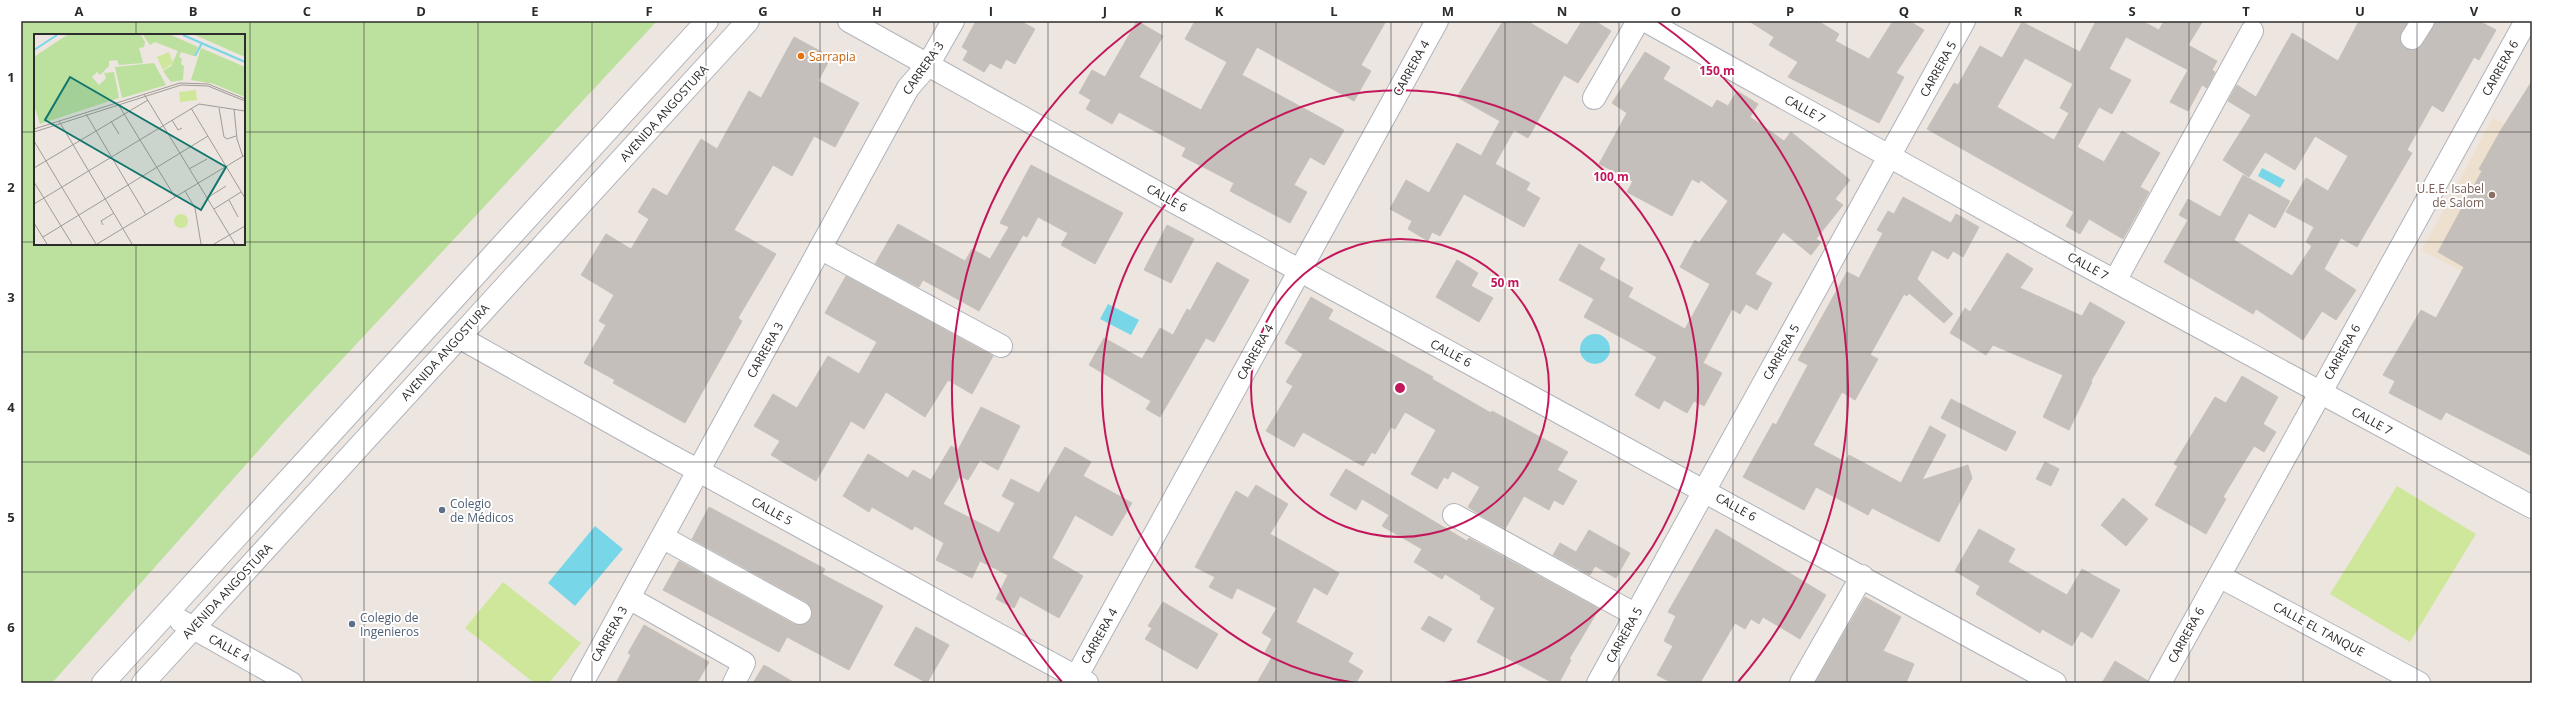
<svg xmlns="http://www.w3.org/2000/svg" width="2553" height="704" font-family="'Open Sans',sans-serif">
<rect width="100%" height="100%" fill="#ede5df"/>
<path fill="#ede0cf" d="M2493,118L2532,139V309L2422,250Z"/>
<path fill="#bce09e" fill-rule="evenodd" d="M21,21H657L281,425L52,683H21ZM35,35H244V244H35Z"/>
<path fill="#cfe79b" d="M2397,486L2476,534L2410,642L2330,594Z
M503,582L581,643L549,683H534L465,628Z"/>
<path fill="#77d7e9" d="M2262,168L2285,180L2280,188L2258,176Z
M1108,304L1139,320L1131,335L1100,319Z
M1580 349a15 15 0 1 1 30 0a15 15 0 1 1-30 0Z
M595,526L623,549L575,606L548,583Z"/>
<path fill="#c5bfbb" stroke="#c8c1b8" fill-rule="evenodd" d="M976,21H1020L1035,29L1015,64L1006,59L1001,69L990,63L984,72L963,60L968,51L962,47Z
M1137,21L1163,36L1139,77L1201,110L1227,62L1185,39L1195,21H1386L1361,65L1371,71L1354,101L1257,47L1242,75L1344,130L1324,165L1310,157L1294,185L1307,192L1290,223L1230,191L1234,183L1182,156L1186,148L1119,112L1112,124L1086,109L1091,100L1079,93L1092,70L1105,77Z
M1503,21H1527L1567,45L1582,21H1595L1611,31L1578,83L1564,75L1528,138L1514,130L1495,164L1530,183L1526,190L1540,198L1524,227L1464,194L1440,236L1432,232L1428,241L1408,229L1412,221L1390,209L1406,180L1429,193L1457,143L1481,156L1500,121L1457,97Z
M1749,21H1818L1839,34L1835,41L1869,59L1893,21H1909L1924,30L1896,73L1904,77L1879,123L1788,77L1798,62L1769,45L1774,37Z
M2096,21H2142L2159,30L2164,21H2203L2188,45L2217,61L2212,70L2215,72L2207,88L2202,85L2188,111L2170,102L2188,70L2126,37L2109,69L2131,80L2112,114L2099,107L2077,147L2104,162L2122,131L2160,153L2140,187L2149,192L2123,239L2089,219L2080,234L2066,226L2074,212L1927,129L1954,83L1958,85L1980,46L2002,58L2022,22L2080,52ZM2025,58L2073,84L2060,108L2069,113L2054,140L1997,107Z
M2359,21H2408L2400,38L2401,44L2411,50L2422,45L2435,21H2479L2496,30L2479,60L2474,57L2443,112L2432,105L2407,150L2412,153L2357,247L2341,238L2324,269L2356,290L2336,320L2322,311L2303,340L2256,309L2253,314L2164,262L2188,220L2179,215L2188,199L2220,217L2243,175L2290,201L2275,228L2249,213L2234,240L2292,276L2312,246L2306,242L2314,227L2286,212L2306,178L2328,191L2348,156L2315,136L2295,170L2265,152L2249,177L2223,160L2251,115L2228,101L2237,85L2256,97L2292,33L2338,61Z
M794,37L831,57L818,81L859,103L835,147L814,136L792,176L773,165L734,230L776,254L738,318L742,321L685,423L613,383L615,380L584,363L606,325L599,321L614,295L581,275L606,234L631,249L649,219L638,212L653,188L667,196L701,139L717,149L749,91L761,98Z
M1645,52L1670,67L1663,79L1712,108L1717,100L1728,106L1737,91L1758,104L1750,117L1784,141L1791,132L1850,180L1835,199L1843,205L1816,239L1821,242L1811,255L1783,232L1755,274L1772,283L1757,310L1746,304L1740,314L1732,309L1703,363L1722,373L1704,406L1694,401L1687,413L1664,400L1659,409L1635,395L1657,357L1584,317L1594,299L1559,280L1579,244L1605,259L1599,269L1633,288L1628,297L1685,329L1710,284L1680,267L1695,240L1699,243L1728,201L1701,180L1699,183L1692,179L1672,216L1627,192L1633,181L1599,164L1627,113L1612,103Z
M2532,81V456L2446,412L2441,420L2389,393L2395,381L2383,375L2421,310L2436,318L2464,267L2438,252L2482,171L2479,169L2501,130Z
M1031,165L1123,213L1095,264L1061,245L1068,233L1038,217L1027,237L1023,235L979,311L923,280L919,287L875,264L898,224L965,261L972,249L990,259L1009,227L1000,223Z
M1903,197L1951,223L1956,214L1979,227L1963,257L1953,251L1948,259L1932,250L1917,279L1953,314L1944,323L1909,293L1907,296L1904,294L1870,355L1878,359L1855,400L1842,392L1813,445L1845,462L1849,455L1901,483L1930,426L1946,435L1922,480L1968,465L1972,478L1939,542L1872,508L1868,515L1816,487L1804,510L1743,477L1773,423L1776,425L1808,365L1798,360L1847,272L1859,278L1883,233L1877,230L1888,211L1894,214Z
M1167,225L1194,239L1171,283L1144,270Z
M2007,253L2033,269L2020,288L2082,316L2090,302L2125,322L2091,381L2092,382L2069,430L2043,417L2063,375L1993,345L1986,355L1950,333L1965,308L1970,312Z
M1457,260L1478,273L1471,286L1493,298L1479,322L1436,297Z
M1217,262L1249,280L1214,342L1206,338L1160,417L1146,409L1151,401L1089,365L1104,338L1142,359L1160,328L1173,335L1187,309L1190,311Z
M846,276L993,356L972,394L948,380L925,417L886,392L864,429L851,421L816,481L771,455L780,441L754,426L773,394L797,408L828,356L859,374L877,342L825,313Z
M1311,297L1333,310L1328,319L1433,377L1432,379L1491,413L1492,411L1568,452L1557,470L1577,481L1563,505L1554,500L1549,510L1524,496L1505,529L1482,516L1468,507L1480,487L1452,471L1448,479L1444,477L1437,489L1411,474L1436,430L1405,412L1395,429L1391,427L1375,454L1372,452L1363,466L1303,432L1294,447L1266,431L1293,386L1286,382L1303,354L1285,343Z
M2242,376L2278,397L2263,424L2276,432L2264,452L2254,446L2223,497L2226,499L2206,534L2155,505L2178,466L2174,464L2215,397L2226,403Z
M1951,399L2016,432L2006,451L1941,418Z
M981,407L1020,426L998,470L980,460L968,480L960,476L943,504L999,533L1015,503L1002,496L1011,479L1039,493L1065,447L1091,462L1083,476L1132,503L1112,536L1075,515L1052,558L1083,576L1059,618L1020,596L1014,608L996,599L1008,575L980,561L972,578L936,560L944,543L915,526L912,530L872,507L869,512L843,496L868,454L908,478L913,470L931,480L951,446L958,450Z
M2045,462L2059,469L2051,486L2036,479Z
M1346,469L1467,541L1469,538L1599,609L1569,659L1571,660L1559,683H1553L1477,642L1495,608L1480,599L1481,596L1445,574L1442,579L1414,562L1422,549L1382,526L1389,515L1362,499L1356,510L1330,495Z
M1256,485L1288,504L1270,534L1339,573L1327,595L1314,587L1296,622L1353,653L1348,662L1363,671L1356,683H1257L1272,657L1265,652L1272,639L1262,633L1277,608L1237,588L1232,599L1209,587L1215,577L1195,567L1236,491L1248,498Z
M2123,498L2148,519L2126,546L2101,525Z
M709,507L825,569L822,574L883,606L849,670L787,637L779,652L663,590L679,561L794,624L801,625L811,619L812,612L806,602L692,539Z
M1716,529L1826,595L1800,639L1763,617L1759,624L1751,619L1745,629L1735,623L1700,683H1672L1657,675L1673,646L1664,641L1676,616L1668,612Z
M1979,529L2015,549L2008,562L2067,595L2082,569L2120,590L2092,638L2081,631L2072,646L2042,629L2040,633L1976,594L1980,586L1955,571Z
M1589,530L1630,553L1616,578L1595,566L1590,575L1553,555L1560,543L1576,552Z
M1865,597L1901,617L1883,651L1914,664L1906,683H1815Z
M1163,602L1218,634L1197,669L1145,639L1152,628L1148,626Z
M1429,616L1452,629L1444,642L1421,629Z
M644,625L709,662L697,683H616L631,655L628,653Z
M916,627L949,645L927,683L894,665Z
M2115,661L2148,681V683H2102Z
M764,665L795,683H753Z"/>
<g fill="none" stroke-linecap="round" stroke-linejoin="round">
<g stroke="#afb3bb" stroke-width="24">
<path id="minor" d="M849,21L1167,198L2055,683
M1646,21L2076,260L2532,507
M2412,38L2423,21
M1594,98L1638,21
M820,248L1001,346
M2115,281L2252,31
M459,337L644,441L1087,683
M1454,515L1636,615
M662,537L800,613
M2219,576L2419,683
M629,598L744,663L734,683
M181,621L291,683
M103,683L707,21
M143,683L748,21
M582,683L908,88L928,65L953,21
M1073,683L1437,21
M1598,683L1964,21
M1801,683L1862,576
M2160,683L2526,21"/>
</g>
<use href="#minor" stroke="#fff" stroke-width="22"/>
</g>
<path fill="none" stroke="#2c2c2c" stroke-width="1" stroke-opacity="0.55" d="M136,21V35M250,21V683M364,21V683M478,21V683M592,21V683M706,21V683M820,21V683M934,21V683M1048,21V683M1162,21V683M1276,21V683M1391,21V683M1505,21V683M1619,21V683M1733,21V683M1847,21V683M1961,21V683M2075,21V683M2189,21V683M2303,21V683M2417,21V683M21,132H35M244,132H2532M21,242H35M244,242H2532M136,244V683M21,352H2532M21,462H2532M21,572H2532"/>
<g fill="none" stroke="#c2185b" stroke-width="2">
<circle cx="1400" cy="388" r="149"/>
<path d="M1356 683A298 298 0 1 1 1444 683"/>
<path d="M1062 682A448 448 0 0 1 1143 21M1657 21A448 448 0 0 1 1738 682"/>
</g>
<circle fill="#e8710a" stroke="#fff" stroke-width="1.5" cx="801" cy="56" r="4"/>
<circle fill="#8d6e63" stroke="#fff" stroke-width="1.5" cx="2492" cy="195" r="4"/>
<g fill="#5c6f8a" stroke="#fff" stroke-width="1.5">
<circle cx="442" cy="510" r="4"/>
<circle cx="352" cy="624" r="4"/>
</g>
<g text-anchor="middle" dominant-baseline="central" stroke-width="4" stroke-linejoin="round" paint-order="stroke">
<g font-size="12" fill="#c56008" stroke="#fff" text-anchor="start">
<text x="809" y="56">Sarrapia</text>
</g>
<g font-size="12" fill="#2c2c2c" stroke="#fff">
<text transform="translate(923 68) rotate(-55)">CARRERA 3</text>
<text transform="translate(1411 68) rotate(-61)">CARRERA 4</text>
<text transform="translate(2500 68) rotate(-61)">CARRERA 6</text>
<text transform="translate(1938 69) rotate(-61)">CARRERA 5</text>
<text transform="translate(1805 109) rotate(29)">CALLE 7</text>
<text transform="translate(664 113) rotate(-48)">AVENIDA ANGOSTURA</text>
<text transform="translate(1167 198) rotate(29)">CALLE 6</text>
<text transform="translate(2088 266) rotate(29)">CALLE 7</text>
<text transform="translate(765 350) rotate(-61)">CARRERA 3</text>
<text transform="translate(445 352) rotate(-48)">AVENIDA ANGOSTURA</text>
<text transform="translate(1255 352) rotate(-61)">CARRERA 4</text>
<text transform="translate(1781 352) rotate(-61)">CARRERA 5</text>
<text transform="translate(2342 352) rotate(-61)">CARRERA 6</text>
<text transform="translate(1451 353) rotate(28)">CALLE 6</text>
<text transform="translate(2372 421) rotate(29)">CALLE 7</text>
<text transform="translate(1736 507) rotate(29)">CALLE 6</text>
<text transform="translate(772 511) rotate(29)">CALLE 5</text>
<text transform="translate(227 591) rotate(-47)">AVENIDA ANGOSTURA</text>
<text transform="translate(2319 629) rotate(28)">CALLE EL TANQUE</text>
<text transform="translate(609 634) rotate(-61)">CARRERA 3</text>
<text transform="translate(1624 635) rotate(-61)">CARRERA 5</text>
<text transform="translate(2186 635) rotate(-61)">CARRERA 6</text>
<text transform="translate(1099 636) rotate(-61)">CARRERA 4</text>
<text transform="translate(229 648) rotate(29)">CALLE 4</text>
</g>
<g font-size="12" fill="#785e54" stroke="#fff" text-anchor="end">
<text x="2484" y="188">U.E.E. Isabel<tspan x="2484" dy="14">de Salom</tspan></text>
</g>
<g font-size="12" fill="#4e5e75" stroke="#fff" text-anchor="start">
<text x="450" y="503">Colegio<tspan x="450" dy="14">de Médicos</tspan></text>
<text x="360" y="617">Colegio de<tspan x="360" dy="14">Ingenieros</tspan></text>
</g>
</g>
<g transform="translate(34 34)">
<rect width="211" height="211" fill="#ede5df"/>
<path d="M33,1H107L111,8L110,13L105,14L109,29L85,31L83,26L75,27V32L66,41L63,38L58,43L65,51L72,44L70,39L80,38L85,64L6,90L0,71V23ZM109,1H137L164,13L160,22L147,18L145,23L148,25L147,30L150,32L149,46L137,48L129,37L137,32L144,17L121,8L116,11ZM161,1H211V23ZM167,14L211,33V63L180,50L157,46ZM120,29L132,51L88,64L81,33Z" fill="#bce09e"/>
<path d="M135,18L139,29L129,36L123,23ZM162,56L163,66L146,68L145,58ZM140 187a7 7 0 1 1 14 0a7 7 0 1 1-14 0Z" fill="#cfe79b"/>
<path fill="none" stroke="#77d7e9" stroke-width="2" d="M149,1L211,28M0,16L23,1M161,22L168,9"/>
<path fill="none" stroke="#a09b97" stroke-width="1" d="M110,60L201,210M84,70L141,163M157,74L211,164M185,74L190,103L193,105L202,102M200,75L203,105L209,123M52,80L112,181M138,86L144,96L148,94M25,87L98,210M77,87L85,100M0,95L146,49L174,50L211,65M0,98L147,51L174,52L211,67M0,107L62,210M0,134L114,66M155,135L173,125M0,148L38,210M151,157L161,174L167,210M173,164L192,152M195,166L204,183M0,170L165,70L211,77M180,175L207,158M0,189L13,210M69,191L67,187L80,179M9,203L174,102M63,210L211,121M180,210L211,192"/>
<path fill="#0f766e" fill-opacity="0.15" stroke="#0f766e" stroke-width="2" d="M36,43L192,133L167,176L11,86Z"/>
<rect width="211" height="211" fill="none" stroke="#2c2c2c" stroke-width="2"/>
</g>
<circle cx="1400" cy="388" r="6" fill="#c2185b" stroke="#fff" stroke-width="2"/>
<g font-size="12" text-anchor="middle" font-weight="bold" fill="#c2185b" stroke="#fff" stroke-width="4" stroke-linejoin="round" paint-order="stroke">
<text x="1717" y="75">150 m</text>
<text x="1611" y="181">100 m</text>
<text x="1505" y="287">50 m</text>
</g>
<rect width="2553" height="704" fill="none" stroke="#ffffff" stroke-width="44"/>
<rect x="22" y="22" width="2509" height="660" fill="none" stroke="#2c2c2c" stroke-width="1.5"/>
<g font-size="13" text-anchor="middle" font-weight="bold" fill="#2c2c2c">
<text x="79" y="16">A</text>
<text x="193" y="16">B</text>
<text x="307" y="16">C</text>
<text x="421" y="16">D</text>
<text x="535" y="16">E</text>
<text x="649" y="16">F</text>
<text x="763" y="16">G</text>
<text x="877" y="16">H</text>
<text x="991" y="16">I</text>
<text x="1105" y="16">J</text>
<text x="1219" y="16">K</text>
<text x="1334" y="16">L</text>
<text x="1448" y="16">M</text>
<text x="1562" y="16">N</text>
<text x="1676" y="16">O</text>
<text x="1790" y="16">P</text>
<text x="1904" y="16">Q</text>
<text x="2018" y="16">R</text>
<text x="2132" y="16">S</text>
<text x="2246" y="16">T</text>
<text x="2360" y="16">U</text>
<text x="2474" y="16">V</text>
<text x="11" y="82">1</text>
<text x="11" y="192">2</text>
<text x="11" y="302">3</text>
<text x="11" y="412">4</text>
<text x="11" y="522">5</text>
<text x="11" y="632">6</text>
</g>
</svg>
